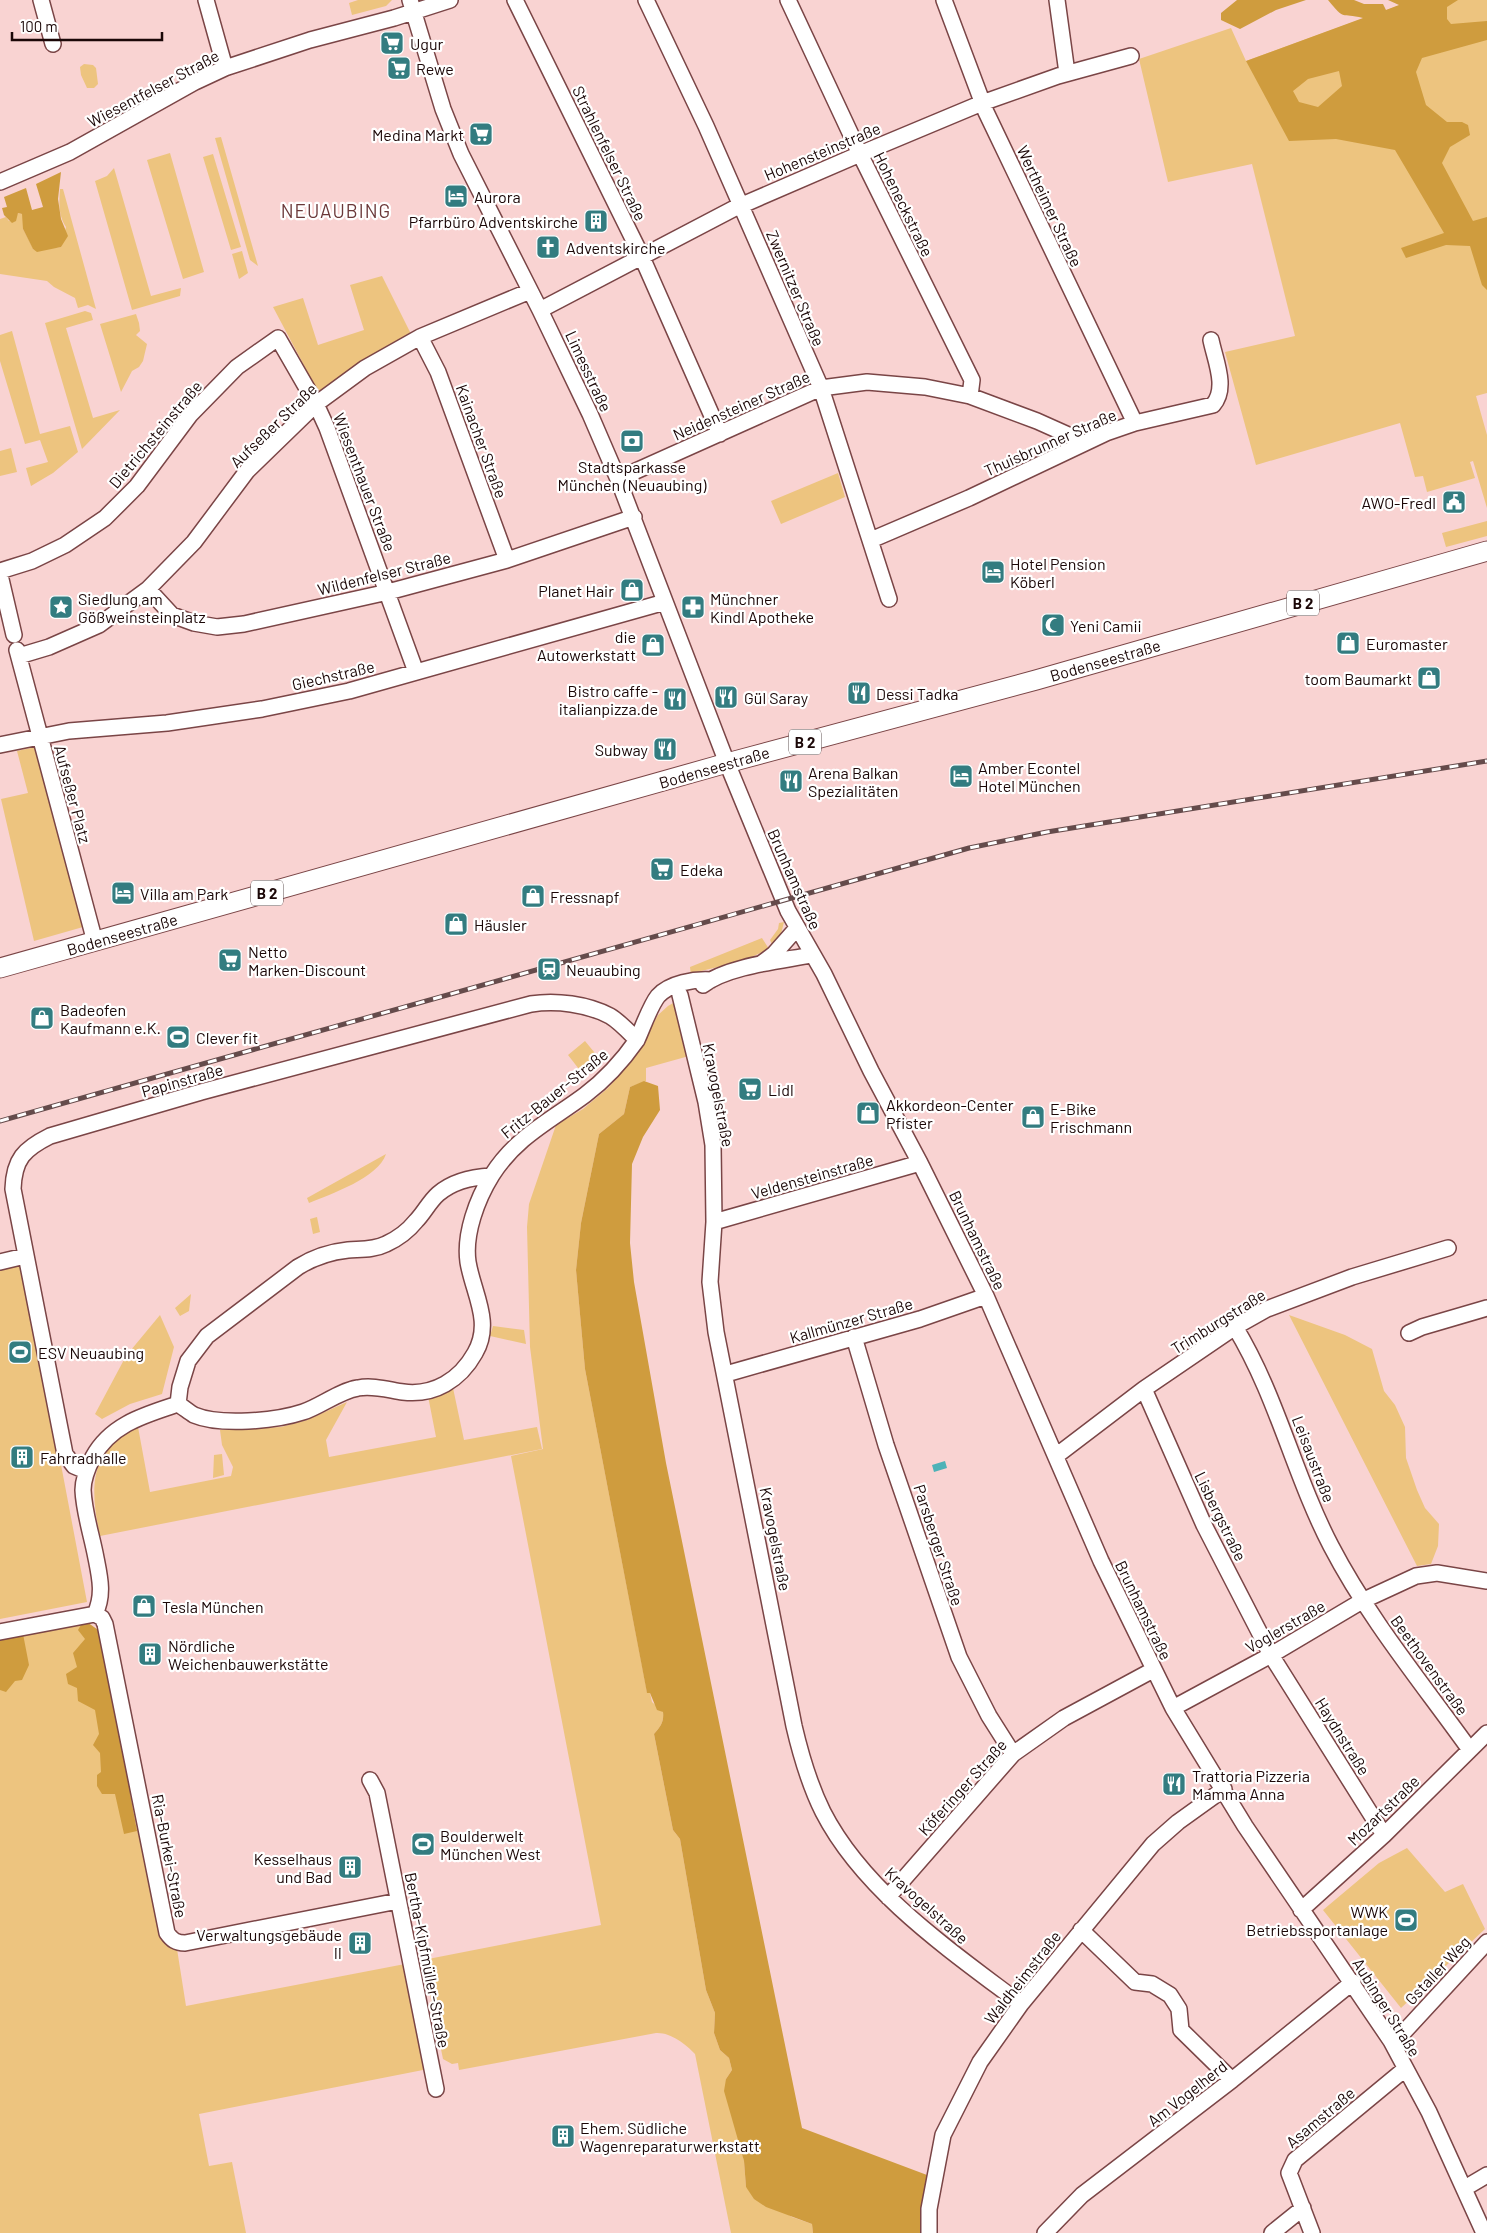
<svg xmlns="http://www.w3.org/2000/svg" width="1487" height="2233" font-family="Barlow,sans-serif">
<rect width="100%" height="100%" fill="#f9d3d2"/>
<path fill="#edc47f" d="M358,0H392L386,6L352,15L349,3Z
M1414,0H1487V393L1476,396L1487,435V508L1473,461L1470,462L1475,478L1427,492L1423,476L1415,477L1400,423L1256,465L1225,352L1295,336L1252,164L1168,182L1139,59L1231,28L1246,61Z
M84,64L93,65L96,68L98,84L94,88H87L81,75L80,67Z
M221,137L258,266L250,260L215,138Z
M170,153L204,272L183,279L147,160Z
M213,154L241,247L231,250L203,157Z
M114,168L151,296L181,288L180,296L132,310L95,181L107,176Z
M60,189H63L96,309L88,305L78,308L75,298L54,287L47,281L0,274V219L6,217L9,221L15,218L18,213L22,214L24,220L23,229L34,250L61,247L66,227C58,215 59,202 60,189Z
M242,251L248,273L239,279L232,254Z
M382,276L411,334L322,391L317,390L273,307L303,298L318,345L364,330L350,285Z
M85,311L91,313L93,320L66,328L93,418L120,410L82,449L45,323Z
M136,314L139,323L140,331L136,335L147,344L143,361L139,367L132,371L121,392L100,324Z
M12,331L40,434L70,426L78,452L53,473L31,486L26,468L48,462L40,440L25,444L0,361V335Z
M11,448L17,472L0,476V451Z
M838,473L845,497L781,524L771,501Z
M1487,521V536L1446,547L1442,533Z
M35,747L83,927L34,941L1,799L28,793L17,751Z
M784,922L780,938L773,946L770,940L778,929L779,923Z
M762,938L769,949L743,961L701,971L691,976L690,967Z
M675,1002L689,1056L646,1068V1081L630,1087L624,1114L599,1134L581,1223L576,1270L585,1369L647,1692L650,1693L652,1702L663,1712C664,1722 661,1726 654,1734L673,1830L680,1839L706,1990L715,2013L714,2033L720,2050L729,2058L732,2070L726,2079L744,2161L746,2187L792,2217L812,2224L813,2233H731L695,2054C686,2044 670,2032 656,2033L459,2070L458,2063L452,2064L443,2059L423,1960L601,1925L511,1456L543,1449L530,1347L527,1227L529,1204L556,1125L583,1109L608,1088L637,1054L658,1015L668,1006Z
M585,1041L599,1058L582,1073L568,1055Z
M386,1154C378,1178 331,1194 309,1203L307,1198Z
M317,1217L320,1232L313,1234L310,1219Z
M21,1253L87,1602L0,1619V1259Z
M191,1294L189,1311L180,1316L175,1308Z
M160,1315L174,1347L162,1394L130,1404L102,1419L95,1414L126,1356Z
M1289,1315L1345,1335L1372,1349L1384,1391L1395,1405L1405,1427L1406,1458L1417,1490L1425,1508L1439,1524L1438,1546L1431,1564L1417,1566Z
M493,1326L524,1330L526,1344L490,1336Z
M453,1388L464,1440L537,1427L542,1449L100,1536C90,1490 88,1449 138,1427L150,1492L231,1476L233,1467L222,1445L220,1430L281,1427L307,1420L347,1402L326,1440L329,1457L436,1437L428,1396Z
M222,1454L224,1475L213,1478L214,1455Z
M82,1623L137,1831L130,1793V1777L162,1939L168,1947L177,1949L186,2006L405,1964L425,2063L423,2070L199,2114L209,2166L232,2162L246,2233H0V1644L23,1634Z
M1407,1848L1445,1892L1463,1884L1485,1929L1401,2008L1323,1910L1379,1863Z"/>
<path fill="#cf9c3e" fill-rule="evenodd" d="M1237,0H1306L1276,10L1240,29L1221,20V13Z
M1328,0H1354L1364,4H1383L1386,10L1399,5L1388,0H1458L1447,7V19L1451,24L1487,21V40L1422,58L1416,72L1426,105L1447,122H1462L1468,125L1470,135L1450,147L1442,163L1473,221L1487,217V290L1482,285L1470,246L1446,245L1406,258L1401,248L1444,233L1395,150L1336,139L1289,141L1246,61L1363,18C1340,12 1346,22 1328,0ZM1339,71L1342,86L1318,107L1299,102L1293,91L1308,79Z
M61,172L58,199L61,219L68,236L61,247L37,252L33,249L23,229L22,214L18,213L16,221L12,223L4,215L2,208L7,207L4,197L26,188L32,210L43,207L36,184Z
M644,1081L658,1086L660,1110L643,1137L632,1164L630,1243L634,1282L666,1463L802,2128L927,2175L923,2209V2233H813L812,2224L766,2207L754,2199L746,2187L744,2161L724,2091L726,2079L732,2070L729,2058L720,2050L714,2033L715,2013L706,1990L680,1839L673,1830L654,1734C661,1726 664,1722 663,1712L657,1710L650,1693H647L585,1369L576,1270L581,1223L599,1134L624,1114L630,1087Z
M87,1622L101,1632L130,1777V1793L137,1831L124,1834L115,1794H102L97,1786V1775L101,1772L100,1753L93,1745L99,1734L95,1710L78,1701L77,1688L68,1684L66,1674L77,1667L73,1653L85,1639L78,1630L82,1623Z
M23,1634L29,1665L22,1680L15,1681L6,1692L0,1690V1638Z"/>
<path fill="#4db2b7" d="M945,1461L947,1468L934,1472L932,1465Z"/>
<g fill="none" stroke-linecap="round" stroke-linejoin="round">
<g stroke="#7a4546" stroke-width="18">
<path id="minor" d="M41,0L53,44
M206,0L225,68
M410,0L443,109L461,154L540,310L590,414L618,479L727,763L788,911L824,974L871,1071L920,1163L986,1296L1101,1561L1173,1708L1245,1826L1391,2041L1429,2112L1484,2233
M515,0L641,255L720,434
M646,0L706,126L821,388L889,599
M788,0L860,154L972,380L970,396
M944,0L986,112L1135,423
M1057,0L1067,73
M0,182L70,152L195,82L225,68L310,40L394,18L450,0
M540,310L733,209L860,154L982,103L1058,76L1131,56
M420,337L438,372L507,560
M618,479L821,388L867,382L925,387L970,396L1037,421L1075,438L1082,443
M871,540L969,498L1106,433L1135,423L1213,405C1228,388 1215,360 1211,340
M0,571L32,561L65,545L105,518L137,486L190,415L237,367L278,338L316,404L327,428L416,672
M0,575L14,635
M148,589L172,615L194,623L217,627L244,624L388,592L507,560L634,517
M17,650L95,942
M19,656L49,647L99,625L148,589L194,542L247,471L316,404L365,368L420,337L530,291
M0,745L69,731L167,723L262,709L349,691L665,602
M762,963L774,954L797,928
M703,985C728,966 780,961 811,955
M680,995L706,1102L713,1145L714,1222L710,1282L716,1332L794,1726C801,1756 809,1784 823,1812C864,1892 951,1951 1021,2004
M714,1222L920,1163
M0,1262L25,1256
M1235,1327C1277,1396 1294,1475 1331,1546C1369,1619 1422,1683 1470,1750
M1409,1333L1422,1327L1487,1308
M854,1337L886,1445L959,1657L989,1716L1013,1754
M726,1374L920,1319L986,1296
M1144,1389L1204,1525L1271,1655L1384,1835
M178,1404C183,1407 189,1412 194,1415C220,1426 276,1421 303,1412C321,1406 339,1391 358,1388C373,1385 389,1390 403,1392C434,1396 460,1380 475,1353C493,1322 473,1293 468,1262C464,1234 477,1199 492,1175C516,1137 550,1121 585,1095C605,1080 623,1060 637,1040
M178,1404L180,1387L188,1361L207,1336L298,1267C314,1257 329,1252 348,1250C361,1249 374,1250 386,1244C397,1239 408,1231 416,1221C424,1213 429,1202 438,1194C453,1181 472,1177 491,1176
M1056,1456L1144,1389L1235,1327L1267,1309L1352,1277L1448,1248
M86,1471L74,1466L65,1454L13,1189C14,1159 24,1149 50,1136L201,1092L531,1004C556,1000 587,1004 610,1016C620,1022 629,1032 637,1040C643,1027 650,1006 658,996C670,983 694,979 711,980
M95,1614L102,1618L105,1624L167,1933C172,1940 176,1943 185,1943L398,1901
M95,1614C104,1595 100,1578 96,1558C92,1536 84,1513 83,1490C83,1479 88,1467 93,1457C111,1424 145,1415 178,1404
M0,1632L95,1614
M1173,1708L1271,1655L1362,1601L1416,1576L1437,1573L1487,1581
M370,1780L377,1793L436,2089
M888,1897L1013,1754L1064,1718L1153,1670
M1301,1910L1384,1835L1487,1733
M1081,1930L1135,1982L1152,1984L1170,1995L1179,2009L1181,2030L1232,2080
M1391,2041L1403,2033L1487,1942
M1465,2188L1487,2175
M929,2233V2209L943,2135L980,2062L1021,2004L1153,1844L1178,1822L1224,1789
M1045,2233L1082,2195L1232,2080L1353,1982
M1272,2233L1303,2208
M1312,2233L1289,2173L1295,2160L1405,2069"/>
</g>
<g stroke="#7a4546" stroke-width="21">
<path id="major" d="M0,968L727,763L1036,680L1487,551"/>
</g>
<use href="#minor" stroke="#fff" stroke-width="15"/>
<use href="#major" stroke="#fff" stroke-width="19"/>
<g stroke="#654b4b" stroke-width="5">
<path id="rail" d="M0,1121L969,848L1047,832L1487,761"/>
</g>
<use href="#rail" stroke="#fff" stroke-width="3" stroke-dasharray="9" stroke-linecap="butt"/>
</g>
<defs>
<g id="supermarket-square" transform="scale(1.25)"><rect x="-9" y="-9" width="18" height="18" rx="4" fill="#337c80" stroke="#fff"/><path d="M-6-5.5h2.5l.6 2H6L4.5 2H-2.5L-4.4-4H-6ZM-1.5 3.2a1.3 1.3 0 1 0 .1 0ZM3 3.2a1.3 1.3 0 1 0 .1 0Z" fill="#fff"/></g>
<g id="hotel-square" transform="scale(1.25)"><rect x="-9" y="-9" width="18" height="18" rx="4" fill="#337c80" stroke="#fff"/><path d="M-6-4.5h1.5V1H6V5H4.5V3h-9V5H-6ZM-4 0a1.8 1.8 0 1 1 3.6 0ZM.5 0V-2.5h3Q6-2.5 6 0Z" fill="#fff"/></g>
<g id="building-square" transform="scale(1.25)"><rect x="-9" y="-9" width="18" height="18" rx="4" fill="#337c80" stroke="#fff"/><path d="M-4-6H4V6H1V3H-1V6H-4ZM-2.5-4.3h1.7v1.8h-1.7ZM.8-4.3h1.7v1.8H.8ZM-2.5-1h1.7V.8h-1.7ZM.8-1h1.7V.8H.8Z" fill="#fff"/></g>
<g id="church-square" transform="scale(1.25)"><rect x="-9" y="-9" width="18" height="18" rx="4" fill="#337c80" stroke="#fff"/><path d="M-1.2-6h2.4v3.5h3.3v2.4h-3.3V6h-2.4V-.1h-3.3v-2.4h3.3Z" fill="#fff"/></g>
<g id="bank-square" transform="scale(1.25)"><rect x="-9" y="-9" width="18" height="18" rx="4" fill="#337c80" stroke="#fff"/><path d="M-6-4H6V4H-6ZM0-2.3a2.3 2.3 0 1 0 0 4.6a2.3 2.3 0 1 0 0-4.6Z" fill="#fff"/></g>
<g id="civic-square" transform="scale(1.25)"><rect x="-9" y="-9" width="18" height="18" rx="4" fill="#337c80" stroke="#fff"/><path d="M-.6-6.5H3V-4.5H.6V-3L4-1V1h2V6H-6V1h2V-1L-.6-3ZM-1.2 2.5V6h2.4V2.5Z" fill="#fff"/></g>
<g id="shop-square" transform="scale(1.25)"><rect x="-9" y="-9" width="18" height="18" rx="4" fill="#337c80" stroke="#fff"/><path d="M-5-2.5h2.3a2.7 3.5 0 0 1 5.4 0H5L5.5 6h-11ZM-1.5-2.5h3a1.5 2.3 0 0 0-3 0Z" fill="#fff"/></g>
<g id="sight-square" transform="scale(1.25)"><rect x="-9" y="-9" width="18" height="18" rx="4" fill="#337c80" stroke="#fff"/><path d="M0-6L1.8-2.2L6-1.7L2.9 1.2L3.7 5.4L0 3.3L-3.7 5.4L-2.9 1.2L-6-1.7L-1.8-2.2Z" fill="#fff"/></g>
<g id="pharmacy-square" transform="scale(1.25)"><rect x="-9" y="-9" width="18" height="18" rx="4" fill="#337c80" stroke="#fff"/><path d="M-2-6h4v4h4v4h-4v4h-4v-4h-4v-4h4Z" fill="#fff"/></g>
<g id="mosque-square" transform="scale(1.25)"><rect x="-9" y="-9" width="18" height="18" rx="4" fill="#337c80" stroke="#fff"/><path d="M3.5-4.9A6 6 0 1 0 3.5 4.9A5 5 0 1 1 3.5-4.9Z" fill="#fff"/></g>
<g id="restaurant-square" transform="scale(1.25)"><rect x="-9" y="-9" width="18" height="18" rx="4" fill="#337c80" stroke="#fff"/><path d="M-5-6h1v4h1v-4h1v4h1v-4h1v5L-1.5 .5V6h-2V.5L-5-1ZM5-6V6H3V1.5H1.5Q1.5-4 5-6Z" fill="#fff"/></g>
<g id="station-square" transform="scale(1.25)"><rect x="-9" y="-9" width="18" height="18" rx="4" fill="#337c80" stroke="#fff"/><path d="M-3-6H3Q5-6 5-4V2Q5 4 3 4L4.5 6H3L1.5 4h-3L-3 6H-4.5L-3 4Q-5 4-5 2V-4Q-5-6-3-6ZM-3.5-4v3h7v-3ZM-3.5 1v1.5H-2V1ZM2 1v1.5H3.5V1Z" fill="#fff"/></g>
<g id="stadium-square" transform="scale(1.25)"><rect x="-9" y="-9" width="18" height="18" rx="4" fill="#337c80" stroke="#fff"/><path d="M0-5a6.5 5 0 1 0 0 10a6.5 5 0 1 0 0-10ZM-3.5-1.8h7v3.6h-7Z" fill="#fff"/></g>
</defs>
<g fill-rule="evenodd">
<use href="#supermarket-square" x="392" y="43"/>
<use href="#supermarket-square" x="399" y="68"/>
<use href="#supermarket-square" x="481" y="134"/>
<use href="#hotel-square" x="456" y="196"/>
<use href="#building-square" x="596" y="221"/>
<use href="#church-square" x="548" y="247"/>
<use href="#bank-square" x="632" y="441"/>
<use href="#civic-square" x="1454" y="502"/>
<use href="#hotel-square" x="993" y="572"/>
<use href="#shop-square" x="632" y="590"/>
<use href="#sight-square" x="61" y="607"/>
<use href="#pharmacy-square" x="693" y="607"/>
<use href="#mosque-square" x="1053" y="625"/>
<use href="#shop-square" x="1348" y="643"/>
<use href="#shop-square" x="653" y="645"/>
<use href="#shop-square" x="1429" y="678"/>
<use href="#restaurant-square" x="859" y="693"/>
<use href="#restaurant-square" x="726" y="697"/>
<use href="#restaurant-square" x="675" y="699"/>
<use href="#restaurant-square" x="665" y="749"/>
<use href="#hotel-square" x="961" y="776"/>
<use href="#restaurant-square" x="791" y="781"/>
<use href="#supermarket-square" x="662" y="869"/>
<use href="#hotel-square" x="123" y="893"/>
<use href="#shop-square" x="533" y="896"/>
<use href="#shop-square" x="456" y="924"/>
<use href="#supermarket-square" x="230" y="960"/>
<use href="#station-square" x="549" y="969"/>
<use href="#shop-square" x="42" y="1018"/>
<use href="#stadium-square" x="178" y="1037"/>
<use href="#supermarket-square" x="750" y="1089"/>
<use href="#shop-square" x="868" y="1113"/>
<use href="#shop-square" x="1033" y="1117"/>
<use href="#stadium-square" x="20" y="1352"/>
<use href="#building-square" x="22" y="1457"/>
<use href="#shop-square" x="144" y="1606"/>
<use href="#building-square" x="150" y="1654"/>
<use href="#restaurant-square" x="1174" y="1784"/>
<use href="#stadium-square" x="423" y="1844"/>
<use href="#building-square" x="350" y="1867"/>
<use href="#stadium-square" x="1406" y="1920"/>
<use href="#building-square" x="360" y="1943"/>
<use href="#building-square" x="563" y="2136"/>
</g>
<g text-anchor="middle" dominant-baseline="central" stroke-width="4.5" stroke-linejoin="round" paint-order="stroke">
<g fill="#fff" stroke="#5f5151" stroke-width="1">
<rect x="1287" y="590.5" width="32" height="25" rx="4"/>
<rect x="789" y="729.5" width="32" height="25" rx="4"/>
<rect x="251" y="880.5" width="32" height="25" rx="4"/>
</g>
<g font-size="15" font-weight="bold" fill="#1b0707">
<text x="1303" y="603">B 2</text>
<text x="805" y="742">B 2</text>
<text x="267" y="893">B 2</text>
</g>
<g font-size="16" fill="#1b0707" stroke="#fff" text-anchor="start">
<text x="410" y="43">Ugur</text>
<text x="416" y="68">Rewe</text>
<text x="464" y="134" text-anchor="end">Medina Markt</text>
<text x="474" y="196">Aurora</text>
<text x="578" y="221" text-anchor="end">Pfarrbüro Adventskirche</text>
<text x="566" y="247">Adventskirche</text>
<text x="632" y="466" text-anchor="middle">Stadtsparkasse<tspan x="632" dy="18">München (Neuaubing)</tspan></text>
<text x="1436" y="502" text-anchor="end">AWO-Fredl</text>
<text x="1010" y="563">Hotel Pension<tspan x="1010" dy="18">Köberl</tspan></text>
<text x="614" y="590" text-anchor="end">Planet Hair</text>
<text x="78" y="598">Siedlung am<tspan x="78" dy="18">Gößweinsteinplatz</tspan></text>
<text x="710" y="598">Münchner<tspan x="710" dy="18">Kindl Apotheke</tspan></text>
<text x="1070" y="625">Yeni Camii</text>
<text x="636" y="636" text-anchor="end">die<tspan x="636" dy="18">Autowerkstatt</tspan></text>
<text x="1366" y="643">Euromaster</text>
<text x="1412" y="678" text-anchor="end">toom Baumarkt</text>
<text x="658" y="690" text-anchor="end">Bistro caffe -<tspan x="658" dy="18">italianpizza.de</tspan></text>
<text x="876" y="693">Dessi Tadka</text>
<text x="744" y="697">Gül Saray</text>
<text x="648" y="749" text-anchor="end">Subway</text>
<text x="978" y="767">Amber Econtel<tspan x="978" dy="18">Hotel München</tspan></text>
<text x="808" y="772">Arena Balkan<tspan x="808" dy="18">Spezialitäten</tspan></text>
<text x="680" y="869">Edeka</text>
<text x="140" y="893">Villa am Park</text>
<text x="550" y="896">Fressnapf</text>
<text x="474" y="924">Häusler</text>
<text x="248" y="951">Netto<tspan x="248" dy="18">Marken-Discount</tspan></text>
<text x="566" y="969">Neuaubing</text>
<text x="60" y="1009">Badeofen<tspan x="60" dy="18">Kaufmann e.K.</tspan></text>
<text x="196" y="1037">Clever fit</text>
<text x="768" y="1089">Lidl</text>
<text x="886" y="1104">Akkordeon-Center<tspan x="886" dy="18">Pfister</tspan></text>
<text x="1050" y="1108">E-Bike<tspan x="1050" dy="18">Frischmann</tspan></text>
<text x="38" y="1352">ESV Neuaubing</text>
<text x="40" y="1457">Fahrradhalle</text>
<text x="162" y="1606">Tesla München</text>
<text x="168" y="1645">Nördliche<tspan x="168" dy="18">Weichenbauwerkstätte</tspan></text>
<text x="1192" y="1775">Trattoria Pizzeria<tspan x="1192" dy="18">Mamma Anna</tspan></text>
<text x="440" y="1835">Boulderwelt<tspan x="440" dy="18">München West</tspan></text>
<text x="332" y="1858" text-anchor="end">Kesselhaus<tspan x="332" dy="18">und Bad</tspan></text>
<text x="1388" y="1911" text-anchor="end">WWK<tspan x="1388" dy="18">Betriebssportanlage</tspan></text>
<text x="342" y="1934" text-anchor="end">Verwaltungsgebäude<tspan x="342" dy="18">II</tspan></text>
<text x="580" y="2127">Ehem. Südliche<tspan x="580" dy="18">Wagenreparaturwerkstatt</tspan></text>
</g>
<g font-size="16" fill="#1b0707" stroke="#fff">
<text transform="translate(153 88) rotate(-28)">Wiesentfelser Straße</text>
<text transform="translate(822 151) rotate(-23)">Hohensteinstraße</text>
<text transform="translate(610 153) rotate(64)">Strahlenfelser Straße</text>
<text transform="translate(904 204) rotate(64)">Hoheneckstraße</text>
<text transform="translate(1050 206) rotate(65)">Wertheimer Straße</text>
<text transform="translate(796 288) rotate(67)">Zwernitzer Straße</text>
<text transform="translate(589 371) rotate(65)">Limesstraße</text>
<text transform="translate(741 405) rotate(-24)">Neidensteiner Straße</text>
<text transform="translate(273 425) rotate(-44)">Aufseßer Straße</text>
<text transform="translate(155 434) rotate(-50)">Dietrichsteinstraße</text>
<text transform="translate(482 441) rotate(70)">Kainacher Straße</text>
<text transform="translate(1050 442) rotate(-24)">Thuisbrunner Straße</text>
<text transform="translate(365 482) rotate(69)">Wiesenthauer Straße</text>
<text transform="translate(384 573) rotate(-14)">Wildenfelser Straße</text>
<text transform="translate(1105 660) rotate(-16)">Bodenseestraße</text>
<text transform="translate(333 675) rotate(-13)">Giechstraße</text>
<text transform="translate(714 767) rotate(-16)">Bodenseestraße</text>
<text transform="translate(73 794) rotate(75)">Aufseßer Platz</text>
<text transform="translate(795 879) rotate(66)">Brunhamstraße</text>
<text transform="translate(122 934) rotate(-16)">Bodenseestraße</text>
<text transform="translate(182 1080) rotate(-16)">Papinstraße</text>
<text transform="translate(554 1093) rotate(-39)">Fritz-Bauer-Straße</text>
<text transform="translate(719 1095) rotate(79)">Kravogelstraße</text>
<text transform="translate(812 1176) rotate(-16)">Veldensteinstraße</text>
<text transform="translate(978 1240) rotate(64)">Brunhamstraße</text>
<text transform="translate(851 1320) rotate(-16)">Kallmünzer Straße</text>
<text transform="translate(1218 1321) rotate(-32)">Trimburgstraße</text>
<text transform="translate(1314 1459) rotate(69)">Leisaustraße</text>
<text transform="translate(1221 1516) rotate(64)">Lisbergstraße</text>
<text transform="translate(776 1539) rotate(79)">Kravogelstraße</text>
<text transform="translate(939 1545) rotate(72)">Parsberger Straße</text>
<text transform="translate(1144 1610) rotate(64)">Brunhamstraße</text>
<text transform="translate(1285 1626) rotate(-30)">Voglerstraße</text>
<text transform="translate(1430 1665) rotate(54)">Beethovenstraße</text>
<text transform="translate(1343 1736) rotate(58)">Haydnstraße</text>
<text transform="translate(962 1787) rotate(-48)">Köferinger Straße</text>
<text transform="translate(1383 1810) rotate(-44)">Mozartstraße</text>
<text transform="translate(170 1856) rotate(79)">Ria-Burkei-Straße</text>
<text transform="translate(927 1905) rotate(42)">Kravogelstraße</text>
<text transform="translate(428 1960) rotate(79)">Bertha-Kipfmüller-Straße</text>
<text transform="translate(1437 1970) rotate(-47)">Gstaller Weg</text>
<text transform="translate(1022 1977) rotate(-52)">Waldheimstraße</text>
<text transform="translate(1387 2007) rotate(58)">Aubinger Straße</text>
<text transform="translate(1187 2093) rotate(-38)">Am Vogelherd</text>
<text transform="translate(1320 2117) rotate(-40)">Asamstraße</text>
</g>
<g font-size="19" letter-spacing="1" fill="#6b3839" stroke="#fff">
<text x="336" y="210">NEUAUBING</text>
</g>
</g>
<path d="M12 32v8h150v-8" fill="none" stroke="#1b0707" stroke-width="2.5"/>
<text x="20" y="32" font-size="15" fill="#1b0707" stroke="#ffffff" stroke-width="4" paint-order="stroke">100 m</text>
</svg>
